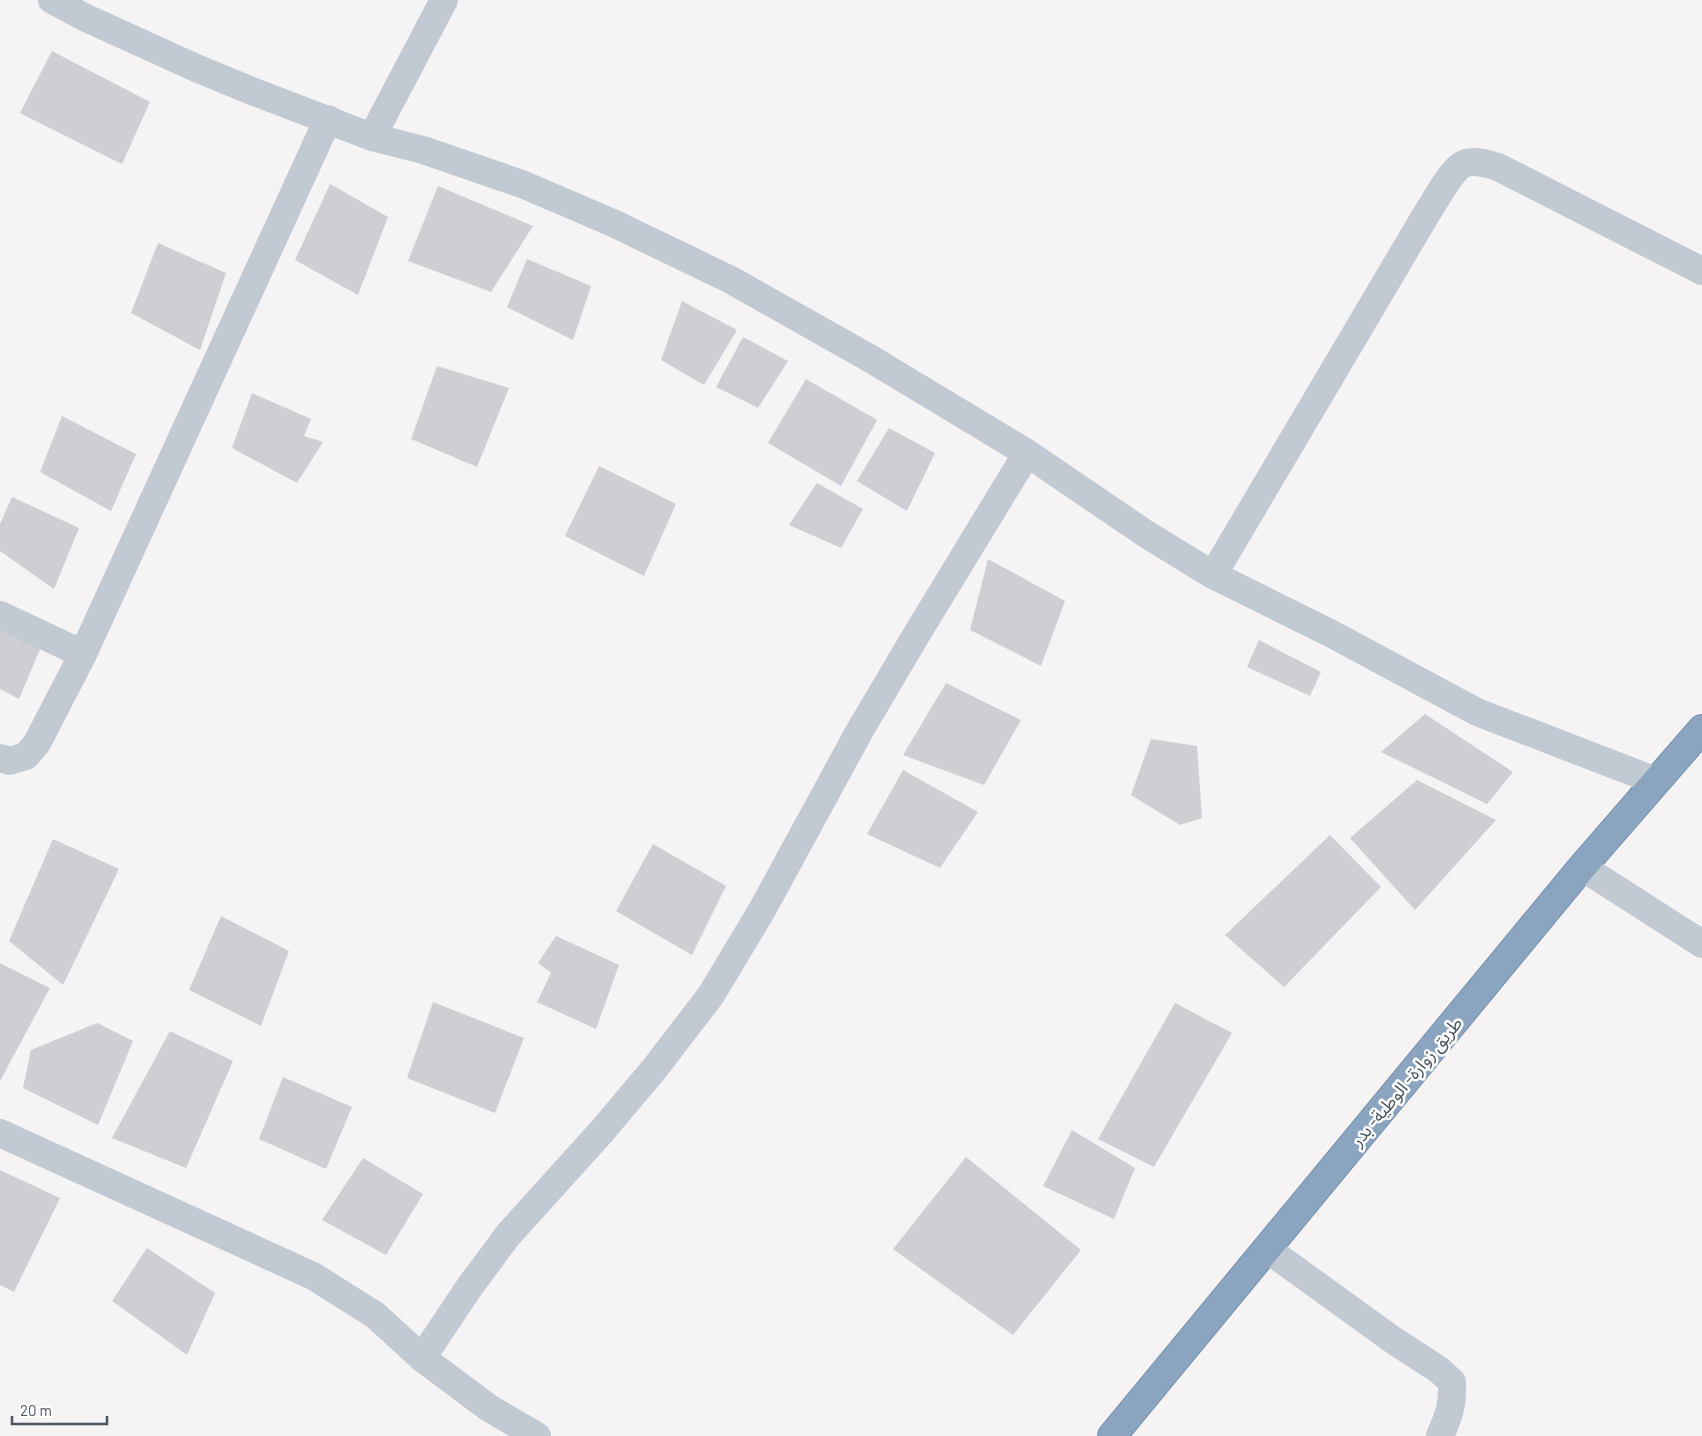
<svg xmlns="http://www.w3.org/2000/svg" width="1702" height="1436" font-family="Barlow,'Noto Sans Arabic',sans-serif">
<rect width="100%" height="100%" fill="#f5f3f3"/>
<path fill="#cdcfd5" d="M52,51L150,102L122,164L20,113Z
M330,184L388,217L358,295L295,260Z
M438,186L533,226L491,292L408,261Z
M158,243L226,273L200,350L131,313Z
M527,259L591,286L573,340L507,307Z
M682,301L737,330L704,385L661,360Z
M743,337L788,361L758,408L716,387Z
M437,366L509,388L477,467L411,439Z
M806,379L877,420L841,486L768,443Z
M252,393L311,419L304,436L323,442L297,483L232,448Z
M62,416L136,454L111,511L40,472Z
M889,428L935,453L907,511L857,481Z
M599,466L676,504L644,576L565,536Z
M817,483L863,509L841,548L789,525Z
M12,497L79,528L54,589L0,551V524Z
M988,559L1065,601L1041,666L970,630Z
M0,627L41,647L19,699L0,689Z
M1259,640L1321,672L1310,696L1247,667Z
M946,683L1021,720L984,785L903,755Z
M1425,714L1513,772L1487,804L1381,752Z
M1151,739L1197,746L1202,818L1180,825L1131,795Z
M903,770L978,812L940,868L867,834Z
M1417,780L1496,820L1415,910L1350,838Z
M1330,835L1381,887L1284,987L1225,935Z
M53,839L119,869L63,985L9,941Z
M653,844L726,886L692,955L616,911Z
M221,916L289,951L261,1026L189,990Z
M556,936L619,965L596,1029L537,1002L551,973L538,963Z
M0,963L50,988L0,1081Z
M433,1002L524,1038L495,1113L407,1078Z
M1175,1003L1232,1033L1154,1167L1098,1139Z
M97,1023L133,1041L98,1125L23,1088L31,1050Z
M170,1031L233,1061L186,1168L112,1138Z
M283,1077L352,1107L326,1169L259,1139Z
M1072,1130L1135,1168L1114,1219L1043,1186Z
M966,1157L1081,1250L1013,1335L893,1249Z
M363,1158L423,1194L386,1255L322,1220Z
M0,1170L60,1198L14,1292L0,1285Z
M147,1248L215,1293L187,1355L112,1301Z"/>
<g fill="none" stroke-linecap="round" stroke-linejoin="round">
<g stroke="#7690ad" stroke-width="30">
<path id="highway" d="M1112,1436L1582,867L1702,729"/>
</g>
<path stroke="#c1cad2" stroke-width="28" d="M52,0L84,17L196,68L252,91L372,137L423,150L522,184L613,223L731,280L871,359L1027,453L1146,534L1213,575L1330,633L1477,712L1656,781
M372,137L444,0
M1213,575L1427,213C1436,200 1452,167 1466,163C1477,160 1488,164 1498,167L1702,271
M0,615L83,654
M0,758L10,761L26,756L37,743L83,654L328,119
M1582,867L1702,944
M0,1133L313,1276L375,1315L422,1358L489,1408L537,1436
M1267,1249L1393,1340L1439,1370L1452,1382C1453,1405 1449,1415 1440,1436
M422,1358L468,1289L508,1235L602,1131L655,1068L711,995L762,910L859,732L915,637L1027,453"/>
<use href="#highway" stroke="#8ba5c1" stroke-width="28"/>
</g>
<g text-anchor="middle" dominant-baseline="central" stroke-width="5" stroke-linejoin="round" paint-order="stroke">
<g font-size="18" fill="#4a5661" stroke="#fff">
<text transform="translate(1406 1081) rotate(-50)">طريق زوارة- الوطية- بدر</text>
</g>
</g>
<path d="M12 1416v8h95v-8" fill="none" stroke="#4a5661" stroke-width="2.5"/>
<text x="20" y="1416" font-size="15" fill="#4a5661" stroke="#ffffff" stroke-width="4" paint-order="stroke">20 m</text>
</svg>
